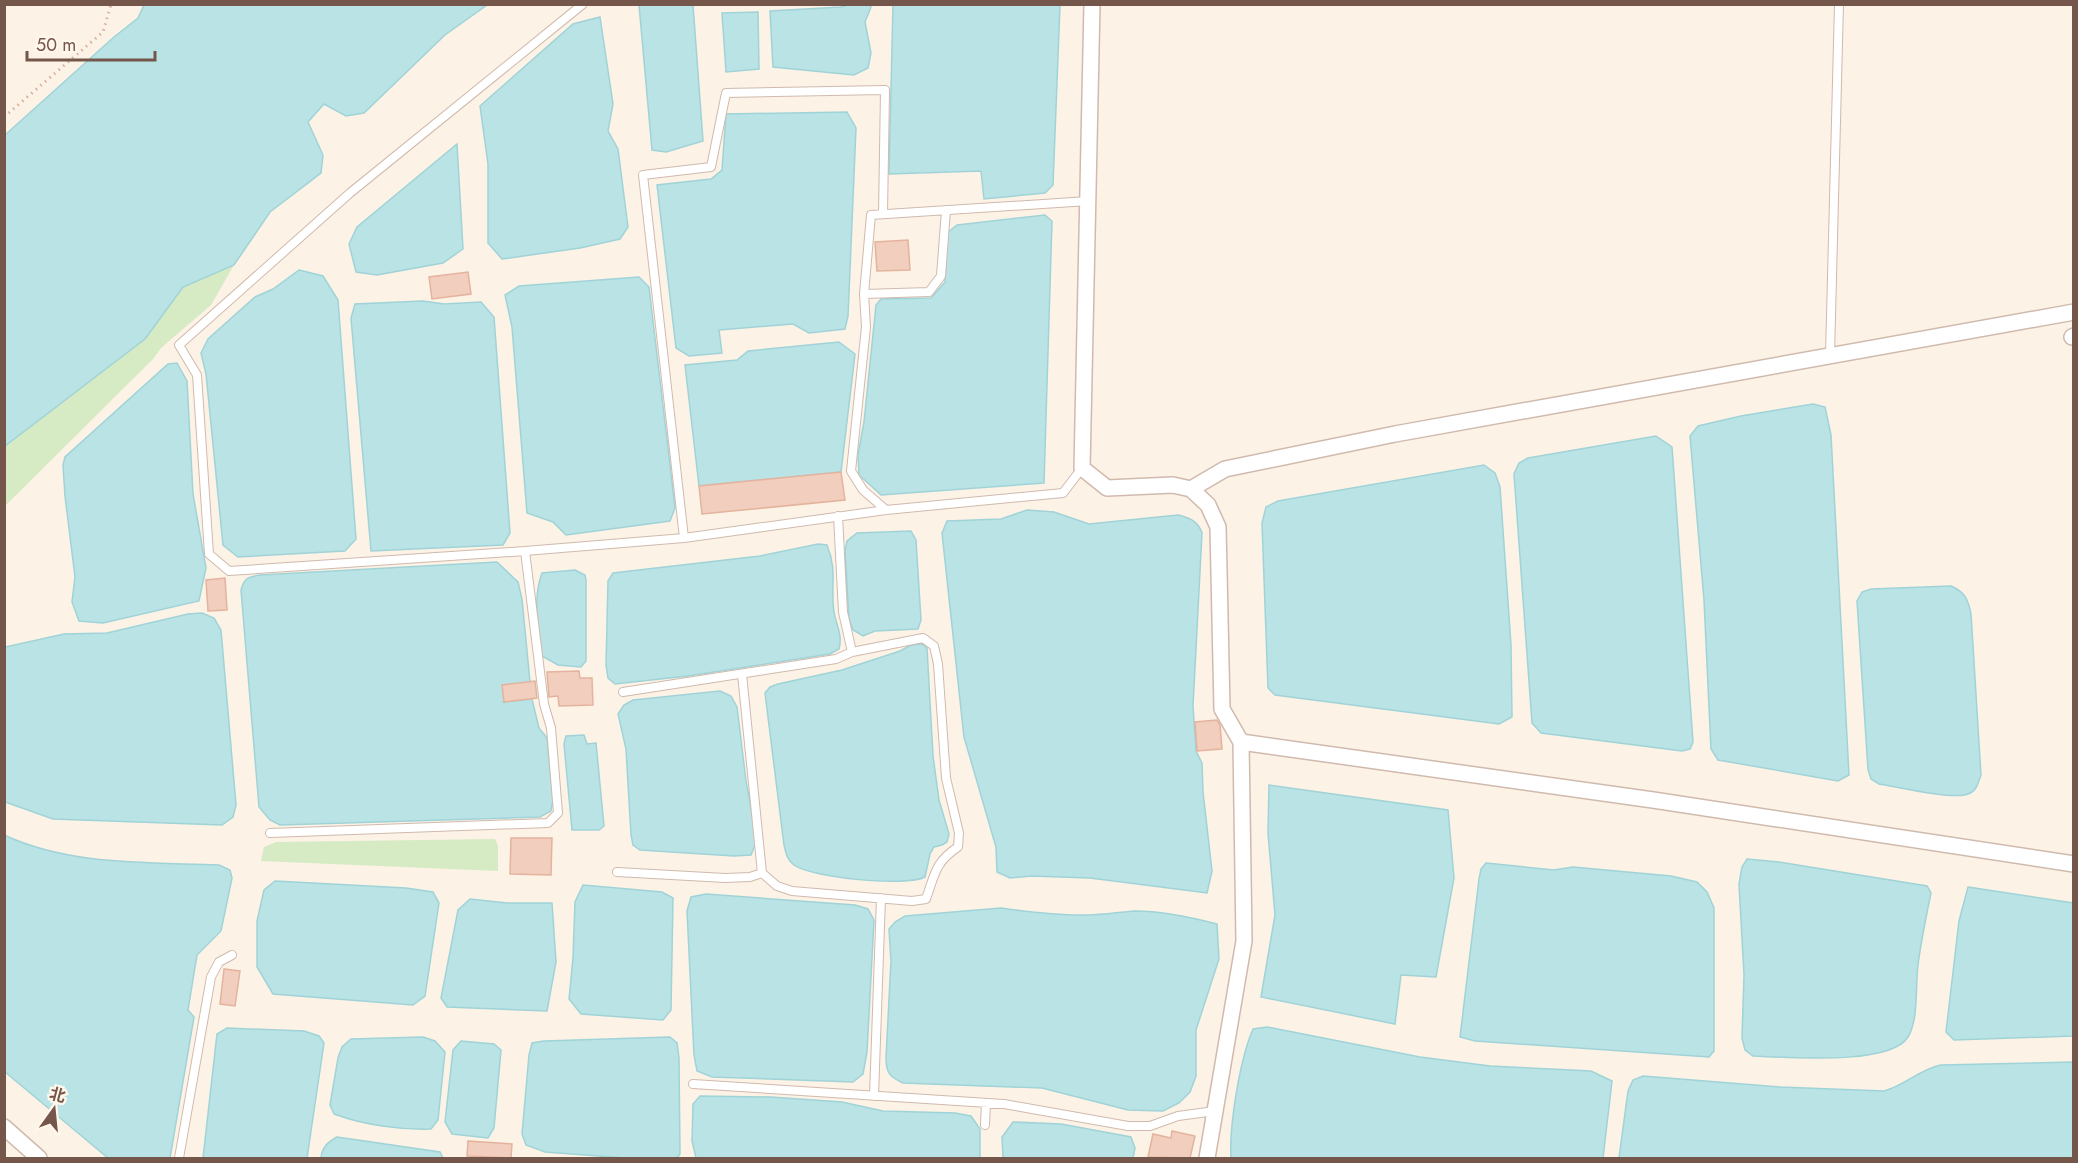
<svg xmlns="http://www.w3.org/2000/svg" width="2078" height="1163" font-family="Jost,'Noto Sans SC',sans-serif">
<rect width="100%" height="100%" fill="#fcf2e5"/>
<path fill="#d6eac4" d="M234,265L211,305L161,348L153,359L5,506V446L145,339L183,287Z
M495,839L498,846V871L261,861L264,847L276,842Z"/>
<path fill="#bae3e6" stroke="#a0d3d7" stroke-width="1.5" d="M144,5H487L445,35L364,113L346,116L324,104L308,122L323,155L321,173L270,212L234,265L183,287L145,339L5,446V135L114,37L138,18Z
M639,5H693L703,141L666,152L652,150Z
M848,5H869L871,7L865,22L871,53L868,68L854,75L773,67L770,11L841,7Z
M893,5H1060L1053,185L1045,193L984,199L981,171L889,174Z
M758,12L759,69L726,72L722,13Z
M600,17L613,104L608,131L618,149L628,227L620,239L580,248L502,259L488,243V164L480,106L573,24Z
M847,112L856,128L848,316L845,329L809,333L793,324L719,330L722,353L689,356L676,348L657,185L711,179L722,170L726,114Z
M457,144L463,249L443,263L377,275L356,272L349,244L357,227Z
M1045,215L1052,221L1044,483L881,495L859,475L858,455L864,422L876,305L881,299L931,298L945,282L947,233L957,225Z
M299,270L323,276L338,300L356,539L345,551L238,557L223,545L206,374L201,353L208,339L255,297L273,289Z
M639,277L649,287L675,508L670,521L566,535L553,522L527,513L512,327L505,295L519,286Z
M423,301L444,304L481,302L494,317L510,533L503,545L371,551L351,318L355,304Z
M839,342L855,354L841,472L699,486L685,365L737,360L748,351Z
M177,363L187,381L193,494L206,568L199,601L103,623L79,621L72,602L75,577L65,496L63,465L65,457L168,364Z
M1813,404L1825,407L1831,435L1849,775L1838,781L1718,760L1711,749L1704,600L1690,436L1698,426L1741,416Z
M1656,436L1672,447L1693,742L1690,749L1682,751L1541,733L1532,723L1514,474L1519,463L1528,458Z
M1484,465L1495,473L1500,487L1511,645L1512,717L1499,724L1275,695L1268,688L1262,523L1266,507L1278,501Z
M1027,510L1054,512L1089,524L1178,515C1190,518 1198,521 1202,533L1193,706L1196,751L1202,763L1203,792L1212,871L1207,893L1090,878L1031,876L1010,878L997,872L996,847L964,737L942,533L947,521L1001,519Z
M911,531L916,540L921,620L918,629L875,631L863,636L853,630L849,619L845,551L847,541L857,533Z
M818,544L827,545C838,572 830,586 834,612C836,625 843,635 839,649L830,654L688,676L615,684L608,678L606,665L608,581L613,573L760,556Z
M497,562L518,582L522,599L530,682L504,702L532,699L539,728L547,738L553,800L551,811L540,817L280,825L270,820L259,807L241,590C244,578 248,577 260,575Z
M575,570L585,575L586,580V661L581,667L558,665L542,656C539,627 532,600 542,573Z
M1951,586C1965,592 1968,599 1971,614L1981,775C1978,783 1977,791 1968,794C1952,800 1898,787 1879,784L1871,779L1868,769L1857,601L1862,592L1871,589Z
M202,613L214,618L221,630L236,805L233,817L222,825L53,819L5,802V647L64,634L107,633L188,614Z
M922,644L927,648L933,756L939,800L949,834L947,842L942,845L934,847L930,854L925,877C906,887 812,878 794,865C787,860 786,853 784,845L765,693L770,687L778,684L842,670L900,651L911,645Z
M720,691L731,696L737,707L746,781L757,840L751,855L734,856L640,850L633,845L631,835L626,749L618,714L624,705L633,700Z
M584,735L587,744L596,743L604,826L599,830H572L564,744L566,736Z
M1269,785L1448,810L1454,878L1436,977L1401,975L1395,1024L1261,997L1275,915L1268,833Z
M4,835C71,866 147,862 219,865L230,870L232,878L221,931L197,955L188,1010L194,1017L170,1158H108L5,1072Z
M1747,859L1779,862L1927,886L1931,893C1926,917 1921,941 1918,965C1915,986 1919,1019 1908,1037C1890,1066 1786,1057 1753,1056L1745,1050L1742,1038L1744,975L1739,884L1742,867Z
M1486,863L1554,870L1573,867L1671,876L1697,882L1707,892L1714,908V1051L1709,1057L1475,1041L1460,1037L1479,879L1481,869Z
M275,881L406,888L433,892L439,903L425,996L413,1005L273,994L257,967V921L264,890Z
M583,885L662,892L673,898L671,1010L663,1020L581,1014L569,999L573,958L575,902Z
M1968,887L2073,903V1036L1954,1040L1946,1032L1959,921Z
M706,894L855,905L868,909L874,920L867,1052L863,1074L853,1082L712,1077L697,1071L694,1055L687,911L691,897Z
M470,899L507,903H552L556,962L547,1011L447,1007L441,998L458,910Z
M1001,908C1029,912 1059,916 1088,915C1104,915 1119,912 1135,911C1163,911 1190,917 1217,924L1219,959L1196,1030V1076L1190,1092L1179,1103L1163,1111L1128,1110L1042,1088L903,1083C890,1077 886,1073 886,1058L891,961L889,929L895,922L905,916Z
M1267,1027L1420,1057L1490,1066L1591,1071L1612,1081L1603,1158H1231C1229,1125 1240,1059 1253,1029Z
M227,1028L304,1031L319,1036L324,1043L307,1158H203L217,1034Z
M423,1037L435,1041L445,1052L438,1120L431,1129C400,1130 364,1125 334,1114L330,1105L338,1058L342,1047L351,1039Z
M670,1037L677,1043L679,1058L680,1154L677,1158H625L545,1152L526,1145L522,1134L529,1055L532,1043L544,1041Z
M461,1041L494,1044L501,1050L494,1128L488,1138L452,1134L445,1122L453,1050Z
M2073,1062V1158H1619L1628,1091L1633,1080L1643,1076L1780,1087L1884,1091C1906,1085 1918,1070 1941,1065Z
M700,1096L771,1097L842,1102L883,1111L955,1113L971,1116L980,1129V1158H696L692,1141L693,1104Z
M1013,1122L1061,1124L1131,1137L1135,1148L1133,1158H1003L1002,1137Z
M337,1137L440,1152L443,1158H321C322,1147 328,1142 337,1137Z"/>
<path fill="#f1cebd" stroke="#e4b39e" stroke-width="1.5" d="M908,240L910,270L877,271L875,242Z
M468,272L471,294L432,299L429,277Z
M841,472L845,500L702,514L699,486Z
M225,578L227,610L208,611L206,580Z
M579,671L580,678H592L593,705L559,706L558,696L549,697L547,672Z
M535,681L537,698L504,702L502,685Z
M1217,720L1220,725L1222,749L1197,751L1195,722Z
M511,838H552L551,875L510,874Z
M224,969L240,971L235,1006L220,1004Z
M1172,1131L1195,1136L1190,1158L1148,1157L1153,1134L1171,1138Z
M468,1141L512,1144L511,1158L467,1156Z"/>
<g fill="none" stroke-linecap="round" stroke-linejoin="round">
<g stroke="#d0baae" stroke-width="10">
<path id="lane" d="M583,4L350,193L179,345L197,375L209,554L229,571L525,551L684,538L886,510L1063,493L1082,468
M864,294L929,292L941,276L946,210
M1830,355L1839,4
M886,510L863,490L851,471L866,327L864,294L871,215L1089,201
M838,516L843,612L852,652
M684,538L643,175L711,167L726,93L885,90L883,214
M742,674L762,873
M270,833L548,823L558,813L551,728L544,704L525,551
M617,872L725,878L750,877L762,873L777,886L792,891L912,901L926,899C935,874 935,862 958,847L959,833L946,778L938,664L934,646L923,638L852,652L836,659L623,692
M693,1084L1004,1104L1128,1126H1150L1178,1116L1215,1111
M874,1096L881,898
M985,1125L986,1103
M179,1158L211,977L219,962L232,955"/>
</g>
<g stroke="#d0baae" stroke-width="18">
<path id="street" d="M1092,4L1082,468L1107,488L1173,485L1191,489L1208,505L1218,527L1222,709L1241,742L1244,941L1207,1158
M2072,337L2074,336
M1191,489L1225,469L1395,434L2074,312
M1241,742L1653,800L2074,864
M4,1127L39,1158"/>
</g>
<path stroke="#d6b1a0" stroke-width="3" stroke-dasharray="1.5 4.5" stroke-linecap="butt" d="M4,117L103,32L111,4"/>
<use href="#lane" stroke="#fff" stroke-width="8"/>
<use href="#street" stroke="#fff" stroke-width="15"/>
</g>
<rect width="2078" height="1163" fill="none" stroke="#75564a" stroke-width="12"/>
<g transform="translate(54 1109) rotate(15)" stroke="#fff6ec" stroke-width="4.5" paint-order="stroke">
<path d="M0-4.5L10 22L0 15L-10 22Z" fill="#75564a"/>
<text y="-9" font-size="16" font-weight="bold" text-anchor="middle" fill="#75564a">北</text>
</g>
<path d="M27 51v9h128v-9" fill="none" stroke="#75564a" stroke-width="3"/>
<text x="36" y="51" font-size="18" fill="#75564a" stroke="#fff6ec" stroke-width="4.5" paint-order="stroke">50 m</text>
</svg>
